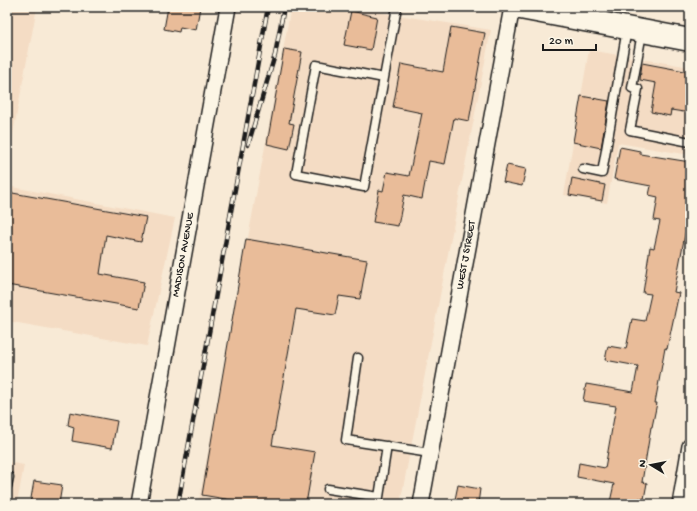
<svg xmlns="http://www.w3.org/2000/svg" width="697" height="511" font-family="'Gochi Hand',sans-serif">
<rect width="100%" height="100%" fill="#f8ead6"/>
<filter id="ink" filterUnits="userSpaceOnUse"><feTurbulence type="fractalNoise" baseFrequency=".025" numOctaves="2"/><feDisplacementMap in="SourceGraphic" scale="8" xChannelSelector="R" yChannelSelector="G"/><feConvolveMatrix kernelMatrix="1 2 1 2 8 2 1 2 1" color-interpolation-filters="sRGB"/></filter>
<g filter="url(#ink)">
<path fill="#f4dcc4" d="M7,7H37L7,165Z
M291,7H347L491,30L400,504H219L199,501Z
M589,50L690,67V155L618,143L607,203L564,195Z
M7,186L175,218L147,346L7,321Z
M7,462L24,465L17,504H7Z"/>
<path fill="#e9bc99" stroke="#1c1c1c" d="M168,7H200L196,30L180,27L179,32L164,29Z
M351,11L377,17L371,50L344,45Z
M451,27L485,33L469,121L454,118L445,164L429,161L422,199L404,195L398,226L373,222L379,190L383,191L387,172L409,176L422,113L393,107L401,64L443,72Z
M284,49L302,52L289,123L294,124L289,149L267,144Z
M642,63L690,72V113L671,110L670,116L651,112L656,83L640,80Z
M581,96L609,101L601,148L573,142Z
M620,147L640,151V154L690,162V218L688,229H686L674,292L679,293L667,349L665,348L655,403H657L652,427H651L642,482L647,483L644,499L639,498L638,504H621L610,502L614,484L577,477L579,463L605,468L616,406L583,401L586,384L633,392L638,366L605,360L608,346L626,349L632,319L645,321L651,294L643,293L650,247L654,248L660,221L654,220L658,197L649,195L651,186L614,179Z
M507,165L526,169L522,186L503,182Z
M572,178L605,185L602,201L569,195Z
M7,192L146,217L141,242L106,235L100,274L144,282L139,308L7,285Z
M246,239L367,260L360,299L339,296L335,315L296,309L272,445L315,452L306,504H255L202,495Z
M70,412L117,421L112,448L72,441L74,427L68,425Z
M34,481L62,485L59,504H30Z
M458,485L480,489L478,504H454Z"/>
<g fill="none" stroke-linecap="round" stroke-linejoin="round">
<g stroke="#1c1c1c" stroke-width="11">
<path id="lane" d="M642,33L632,88L638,89L630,130L690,142
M384,78L316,65L296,174L364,187L397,7
M583,169L602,173L627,29
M358,358L346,440L430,453
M7,477H9L7,486
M328,489L379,497L387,446"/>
</g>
<g stroke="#1c1c1c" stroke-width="18">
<g id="street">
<path id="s1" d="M139,504L228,7"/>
<path id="s2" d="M421,504L512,7"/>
<path d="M680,504L690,446"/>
</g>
</g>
<g stroke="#1c1c1c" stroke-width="25">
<path id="secondary" d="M515,7L690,40"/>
</g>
<use href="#lane" stroke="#fcf5e5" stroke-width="8"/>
<use href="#street" stroke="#fcf5e5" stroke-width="15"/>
<use href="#secondary" stroke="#fcf5e5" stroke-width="22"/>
<g stroke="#1c1c1c" stroke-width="4.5">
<path id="rail" d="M248,145L275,55L284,7
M178,504L268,7"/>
</g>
<use href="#rail" stroke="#fcf5e5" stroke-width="3" stroke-dasharray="9" stroke-linecap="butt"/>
</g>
</g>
<g text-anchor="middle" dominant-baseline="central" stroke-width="3" stroke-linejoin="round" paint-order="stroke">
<g font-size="11" fill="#1c1c1c" stroke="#fcf5e5">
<text stroke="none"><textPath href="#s2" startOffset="253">WEST J STREET</textPath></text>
<text stroke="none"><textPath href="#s1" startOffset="253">MADISON AVENUE</textPath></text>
</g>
</g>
<rect width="697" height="511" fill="none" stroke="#fcf5e5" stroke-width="24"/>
<rect x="12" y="12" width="673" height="487" fill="none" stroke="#1c1c1c" stroke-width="1.5" filter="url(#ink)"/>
<g transform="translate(651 465) rotate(280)" stroke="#fcf5e5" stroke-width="3" paint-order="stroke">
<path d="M0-3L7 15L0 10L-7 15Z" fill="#1c1c1c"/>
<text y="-6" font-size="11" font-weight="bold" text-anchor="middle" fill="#1c1c1c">N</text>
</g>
<path d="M543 44v6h53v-6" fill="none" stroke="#1c1c1c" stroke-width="2"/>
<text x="549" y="44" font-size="12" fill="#1c1c1c" stroke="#fcf5e5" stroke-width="3" paint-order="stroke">20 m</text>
</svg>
